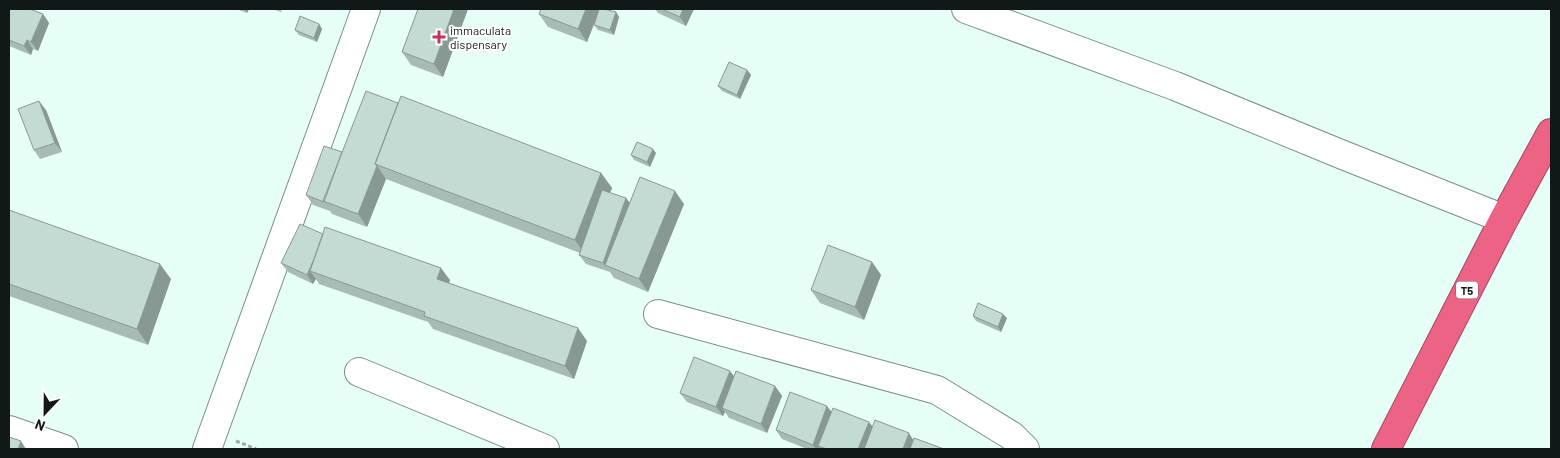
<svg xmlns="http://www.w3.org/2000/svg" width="1560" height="458" font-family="Barlow,sans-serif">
<rect width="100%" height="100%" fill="#e6fff7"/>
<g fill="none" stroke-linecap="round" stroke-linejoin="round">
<g stroke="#798f88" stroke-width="30">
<path id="minor" d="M966,9L1175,86L1343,155L1504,219
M658,314L937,390L1012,436L1025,449
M359,372L545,449
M9,430L64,449
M207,449L366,9"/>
</g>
<g stroke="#9f495e" stroke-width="30">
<path id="highway" d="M1386,449L1504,219L1551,133"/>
</g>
<path stroke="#99aca7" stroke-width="3" stroke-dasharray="4 2.5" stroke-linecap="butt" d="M236,441L256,449"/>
<use href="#minor" stroke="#fff" stroke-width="28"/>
<use href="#highway" stroke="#ec6385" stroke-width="28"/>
</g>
<path fill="#a8bcb5" d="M9,9L43,14L49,23L38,51L33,49L31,55L9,46Z
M236,9H249L247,13Z
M273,9H282L281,12Z
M418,9H468L443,77L411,65L402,52Z
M655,9H694L686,26L658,13Z
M607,10L616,12L619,17L614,35L598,30L594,25L595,21L587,42L548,27L539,14Z
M319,24L322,29L317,42L299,35L295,30Z
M747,70L751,75L740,99L722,91L718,86Z
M398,103L601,173L612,188L610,193L626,198L630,203L684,204L648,292L614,278L610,272L586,264L579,255L580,253L386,179L367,227L332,214L330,211L313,205L306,195L342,152Z
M46,110L62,152L40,159L34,150Z
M656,153L650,167L634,160L631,155Z
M9,210L171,279L148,345L9,296Z
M323,234L450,280L449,283L587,341L574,379L433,329L428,322L319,284L316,279L313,284L288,272L281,263Z
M872,262L881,275L864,320L820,303L811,290Z
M973,316L1007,318L1001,332L976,321Z
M734,376L775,386L782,396L767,433L729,418L725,412L723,416L687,402L680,393Z
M831,412L914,440L944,449H807L782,439L776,430Z"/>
<path fill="#889994" d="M244,9H249L247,13Z
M454,9H468L443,77L434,64Z
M586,9H600L587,42L578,29Z
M683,9H694L686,26L680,17Z
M616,12L619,17L614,35L610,30Z
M43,14L49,23L38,51L31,42Z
M319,24L322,29L317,42L314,38Z
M27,40L33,49L31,55L24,46Z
M747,70L751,75L740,99L737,95Z
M39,101L46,110L62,152L55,143Z
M653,149L656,153L650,167L647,162Z
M377,166L386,179L367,227L358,214Z
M601,173L612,188L586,256L575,240Z
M675,191L684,204L648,292L639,279Z
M626,198L633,208L605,265L610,272L603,263Z
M325,235L310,271L316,279L313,284L307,275Z
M872,262L881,275L864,320L855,307Z
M160,264L171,279L148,345L137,329Z
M441,268L450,280L446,292L437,279Z
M1003,314L1007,318L1001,332L998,327Z
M578,328L587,341L574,379L565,366Z
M730,371L737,380L722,408L725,412L723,416L716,407Z
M775,386L782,396L767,433L761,424Z
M827,406L834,415L818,446L821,449H816L813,445Z
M869,422L876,431L869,449H858Z
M909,433L915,443L913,449H903Z
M21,441L26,449H18Z"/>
<path fill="#c3dbd3" stroke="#889994" d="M9,9H30L43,14L31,42L27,40L24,46L9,40Z
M418,9H454L434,64L402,52Z
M541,9H586L578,29L539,14Z
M599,9H604L616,12L610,30L594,25Z
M662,9H683L680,17Z
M300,16L319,24L314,38L295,30Z
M729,62L747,70L737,95L718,86Z
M366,91L398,103L375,164L377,166L358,214L323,201Z
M401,96L601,173L575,240L375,164Z
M39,101L55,143L34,150L18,109Z
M637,142L653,149L647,162L631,155Z
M324,146L342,152L324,202L306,195Z
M640,177L675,191L639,279L605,265Z
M602,190L626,198L603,263L579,255Z
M9,210L160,264L137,329L9,284Z
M300,224L323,234L314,259L307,275L281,263Z
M325,227L441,268L437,279L578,328L565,366L424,316L425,312L310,271Z
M828,245L872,262L855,307L811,290Z
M978,303L1003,314L998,327L973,316Z
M694,357L730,371L716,407L680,393Z
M736,371L775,386L761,424L722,408Z
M790,392L827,406L813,445L776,430Z
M833,408L869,422L858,449H827L818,446Z
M875,420L909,433L903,449H864Z
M9,437L21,441L18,449H9Z
M914,438L944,449H910Z"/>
<path fill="#c2345f" stroke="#fff" stroke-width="2" d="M436.5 29.5h5v5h5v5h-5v5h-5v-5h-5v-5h5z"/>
<g text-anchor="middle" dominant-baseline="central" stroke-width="4.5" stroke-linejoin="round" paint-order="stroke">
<rect fill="#fff" stroke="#585e5d" stroke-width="1" x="1456" y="281.5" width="22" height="17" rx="4"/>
<g font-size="11" font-weight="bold" fill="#101917">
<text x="1467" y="290">T5</text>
</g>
<g font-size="12" fill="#101917" stroke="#fff" text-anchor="start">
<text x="450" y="30">immaculata<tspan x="450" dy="14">dispensary</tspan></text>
</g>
</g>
<rect width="1560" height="458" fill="none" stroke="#101917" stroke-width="20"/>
<g transform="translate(45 413) rotate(202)" stroke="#ffffff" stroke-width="4" paint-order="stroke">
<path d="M0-4L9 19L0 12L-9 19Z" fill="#101917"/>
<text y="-8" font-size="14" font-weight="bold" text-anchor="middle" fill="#101917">N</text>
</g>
</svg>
